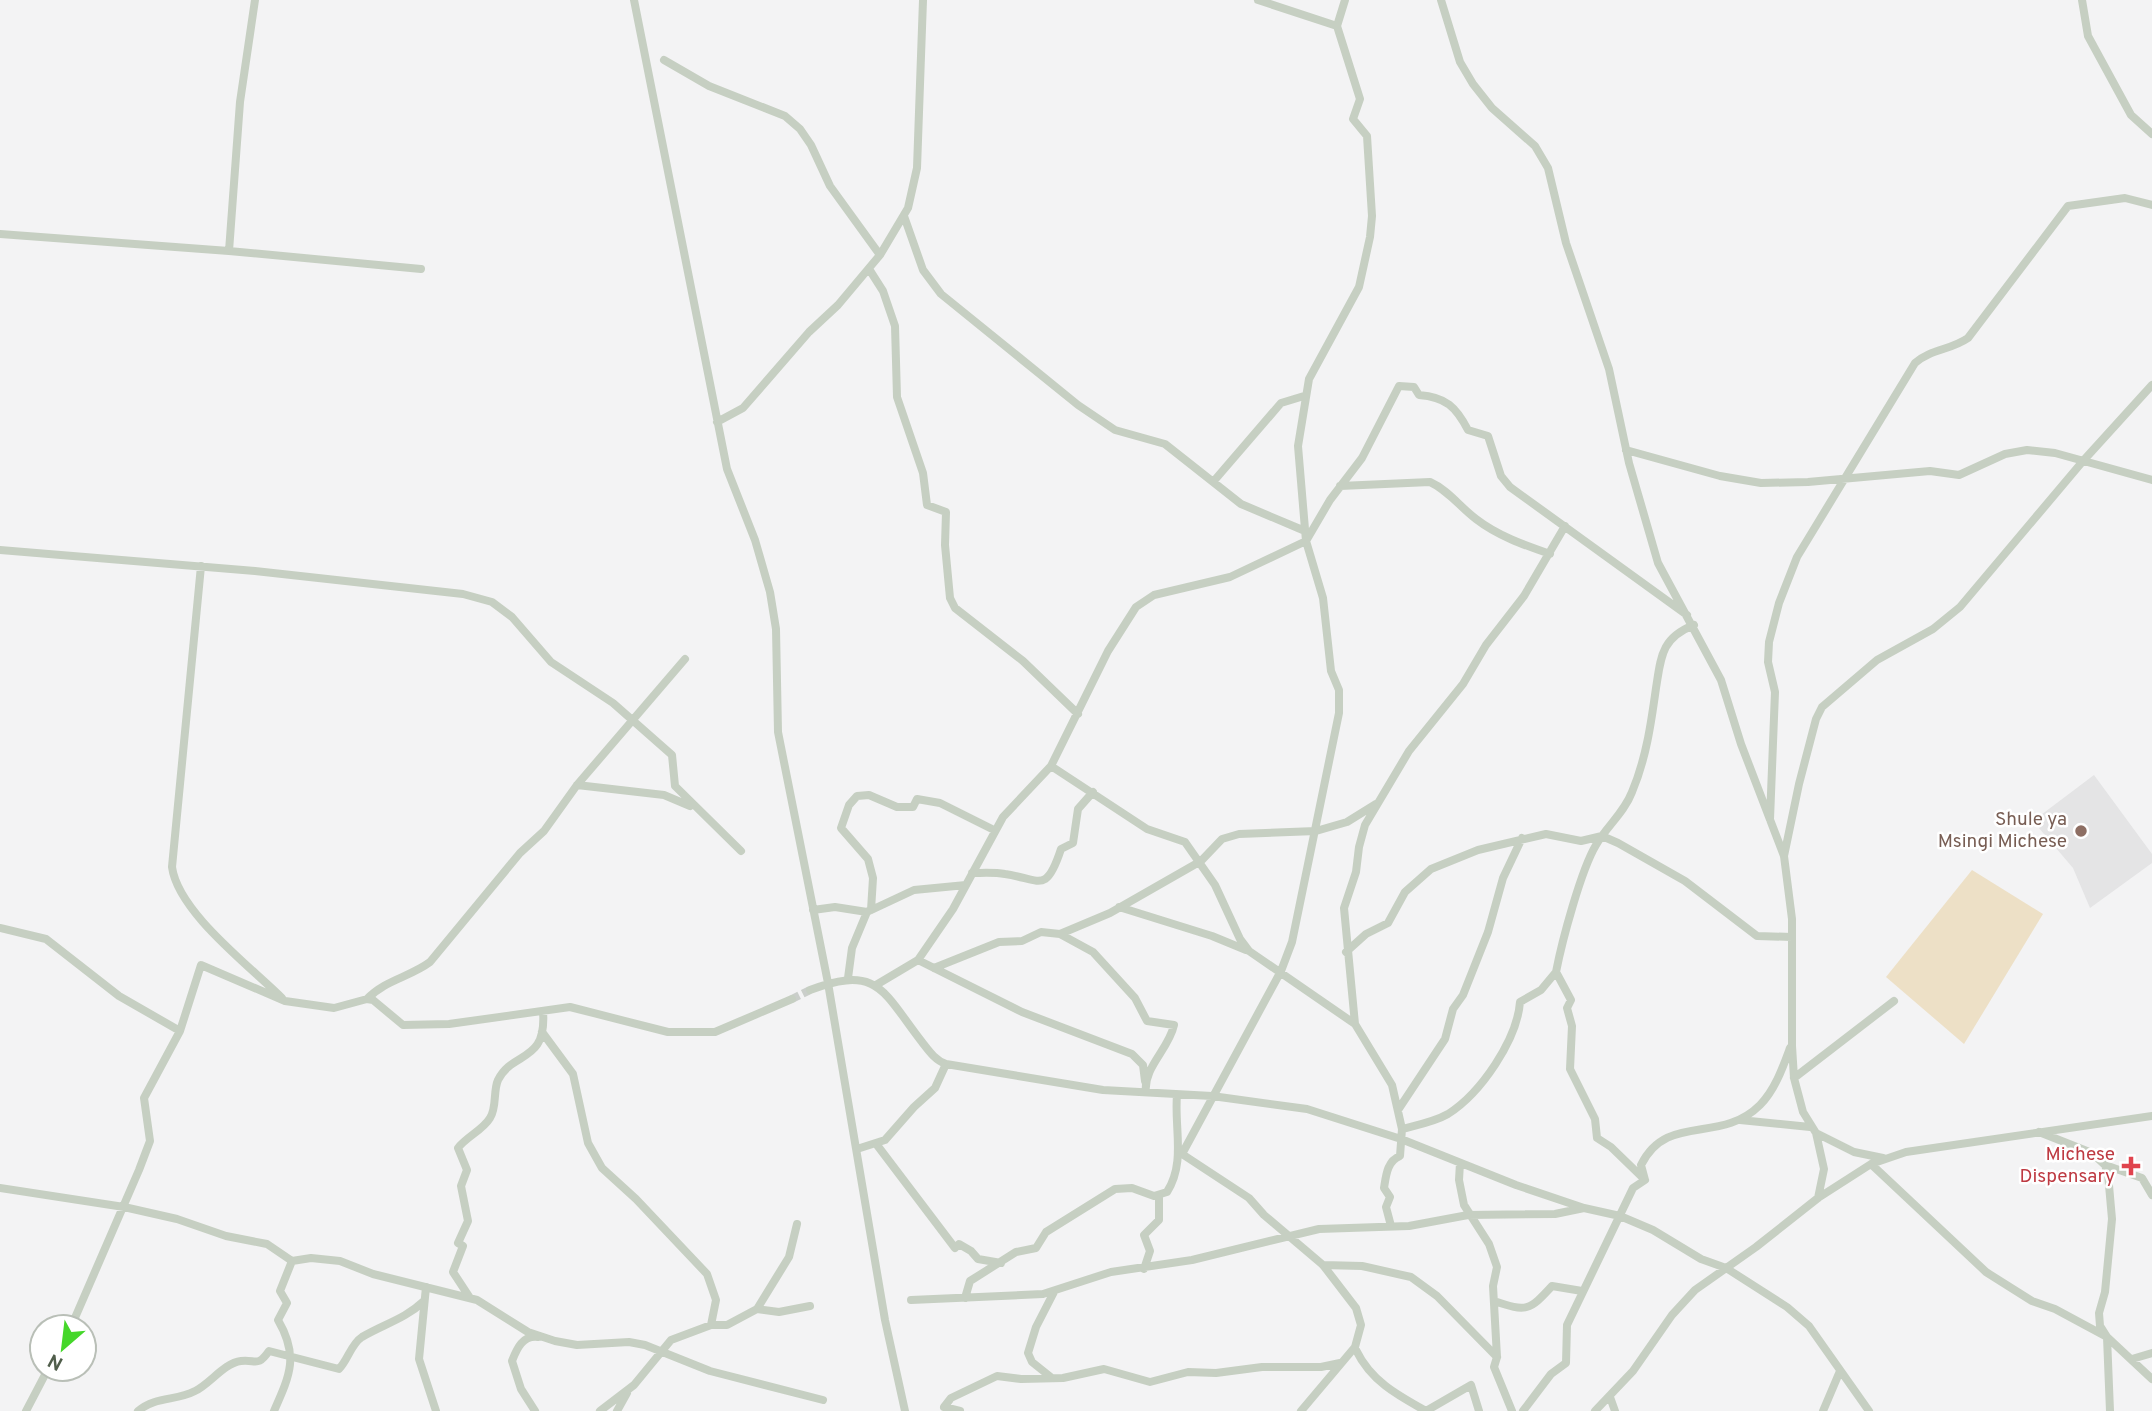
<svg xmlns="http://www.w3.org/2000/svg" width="2152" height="1411" font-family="Overpass,sans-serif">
<rect width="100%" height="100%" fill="#f3f3f4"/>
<path fill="#e4e4e5" d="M2094,775L2152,854V863L2090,908L2073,868L2033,821Z"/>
<path fill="#ede0c6" d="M1972,870L2043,914L1964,1044L1886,977Z"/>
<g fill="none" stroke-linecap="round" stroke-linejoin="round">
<path stroke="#caceca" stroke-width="8" stroke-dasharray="8 4" stroke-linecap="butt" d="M792,999L810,990"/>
<path stroke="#c6cfc2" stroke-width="8" d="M634,0L727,469L755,540L770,592L776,629L778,732L828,983L885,1320L905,1411
M1258,0L1337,26
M1441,0L1460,62L1473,84L1492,108L1535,146L1548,168L1566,243L1609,369L1629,463L1658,563L1721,680L1741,744L1784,856L1792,919V1046L1794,1078L1803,1112L1816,1133L1854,1152L1883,1158
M2082,0L2088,36L2131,115L2152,134
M664,60L709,86L785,116L800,129L811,145L830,186L880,255
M904,216L923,270L941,294L1078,405L1115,430L1165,444L1241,504L1305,531
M0,234L229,251L421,269
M229,251L240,102L255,0
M869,269L883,291L895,326L897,397L923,473L927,505L946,512L945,545L950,598L955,608L1023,661L1078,714
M717,422L743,408L809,332L838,305L880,255L908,208L917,168L923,0
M1626,450L1720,476L1761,483L1808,482L1930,471L1959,475L2005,454L2027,450L2055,453L2152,480
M1213,482L1281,403L1304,396
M1340,486L1430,482C1448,490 1460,507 1476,519C1498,536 1524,545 1550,554
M0,550L255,571L463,594L492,602L512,617L551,662L613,703L672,755L675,786L741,851
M201,566L172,867C178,912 250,966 282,998
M1051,766L1147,829L1185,842L1215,885L1240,939L1249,951L1355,1024
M577,785L664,795L690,806
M1770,819L1775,692L1768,662L1769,642L1779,603L1797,557L1915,363C1931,349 1951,350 1968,338L2068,206L2125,198L2152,205
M1784,856L1799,784L1816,719L1822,707L1877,660L1933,629L1960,607L2083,461L2152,385
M972,873C982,873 994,872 1005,874C1040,879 1046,895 1061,849L1073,843L1078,809L1093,792
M1119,907L1212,936L1246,950
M813,910L835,907L867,912L914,890L966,885
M871,910L873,878L868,859L841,828L849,805L857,796L869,795L897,807H913L917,799L940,803L994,830
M0,928L46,939L119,996L180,1031
M1060,934L1110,913L1201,861L1222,839L1239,834L1316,831L1347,822L1376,804
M1346,952L1366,934L1388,923L1405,892L1431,869L1478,850L1546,834L1581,841L1602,836L1618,843L1685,881L1757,936L1792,937
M918,960L1022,1012L1132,1054L1143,1065L1145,1081
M934,968L999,942L1022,941L1041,932L1060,934L1093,952L1135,998L1147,1021L1174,1025C1169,1049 1143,1068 1146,1092
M848,978L852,948L867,912
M876,985L918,960L953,909L1003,817L1051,766L1108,651L1136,607L1154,595L1230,577L1306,541L1330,500L1362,458L1399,386L1414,387L1419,395C1446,397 1456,407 1468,430L1488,436L1501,476L1510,487L1687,615
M810,990C879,964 883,992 922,1042C929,1051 935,1060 946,1064L1103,1090L1212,1096L1307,1109L1401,1139L1516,1185L1584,1208L1620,1216L1653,1230L1701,1259L1726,1268L1787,1307L1809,1326L1869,1411
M367,999C385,980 410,977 430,962L520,853L544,831L577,785L685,659
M542,1032L573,1074L588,1143L602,1168L636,1199L707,1274L716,1300L711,1325
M1794,1078L1894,1001
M1398,1110L1445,1039L1453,1009L1463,995L1488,932L1503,878L1522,838
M1740,1120L1810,1127
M1402,1129C1417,1125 1434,1122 1448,1114C1481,1093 1517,1040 1520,1002L1541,990L1556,972
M2039,1132L2092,1153L2105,1165L2108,1174L2112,1219L2105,1292L2099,1313L2100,1326L2107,1337L2110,1411
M1816,1133L1824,1169L1818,1198
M877,1145L955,1248L959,1244L971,1251L978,1259L1001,1263
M857,1149L885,1140L914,1107L935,1088L946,1064
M1179,1152L1249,1198L1264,1215L1323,1265L1356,1308L1361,1325L1355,1347L1301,1411
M1182,1154L1281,971L1292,942L1339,713V690L1331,671L1323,598L1306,541L1298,446L1309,379L1359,287L1370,237L1372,216L1367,136L1353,119L1360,99L1337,26L1345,0
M1460,1163L1459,1180L1464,1205L1489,1244L1497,1267L1493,1286L1497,1357L1494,1367L1512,1411
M1871,1164L1986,1272L2032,1301L2055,1309L2107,1337L2152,1379
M2105,1165L2142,1178L2152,1195
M1645,1180L1611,1147L1597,1138L1595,1119L1570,1069L1572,1026L1567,1008L1571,1000L1556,972C1562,941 1581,870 1596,845C1607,826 1624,813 1632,792C1646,759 1651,724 1656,688C1661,657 1661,638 1694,625
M0,1188L124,1207L177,1219L226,1236L267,1244L292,1261L311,1258L340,1261L373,1274L477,1300L528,1332L555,1341L577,1345L629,1342L645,1345L710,1371L823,1400
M1391,1226L1386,1207L1390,1197L1384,1188C1386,1176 1387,1161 1400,1156L1402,1129L1392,1085L1355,1024L1344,908L1356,872L1359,847L1365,825L1409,751L1463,684L1486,645L1524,596L1565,526
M1323,1265L1362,1266L1411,1277L1437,1296L1497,1357
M1144,1269L1150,1251L1144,1235L1159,1220V1197
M426,1287L419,1359L436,1411
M470,1298L453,1272L463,1246L458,1243L468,1221L461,1186L467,1170L458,1148C466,1137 483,1130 490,1118C497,1108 493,1091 498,1080C513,1050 547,1064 543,1011
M965,1298L970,1281L1016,1252L1036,1248L1046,1232L1115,1189L1132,1188L1154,1196L1167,1192C1186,1162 1174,1128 1177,1095
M911,1300L1043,1294L1111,1272L1192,1260L1319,1229L1409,1226L1468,1215L1555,1214L1584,1208
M1494,1301C1527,1312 1529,1311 1552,1286L1582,1291
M757,1309L789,1257L797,1224
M71,1327L139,1170L150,1141L144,1098L180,1031L201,965L285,1001L334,1008L367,999L373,1000L403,1025L449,1024L570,1007L668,1032H715L792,999
M1356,1350C1371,1381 1397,1395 1426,1411L1471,1385L1479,1411
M2132,1359L2152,1353
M1052,1378L1032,1362L1028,1353L1036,1327L1054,1292
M1610,1397L1615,1411
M26,1411L48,1369
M138,1411C156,1396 176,1401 195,1391C210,1384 224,1363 241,1361C256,1359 257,1368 269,1351L339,1369C348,1360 351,1344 362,1337C384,1324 405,1319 424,1301
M274,1411C290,1375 299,1356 278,1320L287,1303L280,1291L292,1261
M535,1411L521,1389L512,1361C517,1348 523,1335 538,1337
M600,1411L634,1385L671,1340L711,1325H727L757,1309L779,1312L810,1306
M617,1411L627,1393
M960,1411L944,1407L951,1398L997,1376L1021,1379L1063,1378L1104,1369L1150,1382L1188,1372L1216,1373L1262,1367H1321L1340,1363
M1523,1411L1551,1374L1566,1363L1567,1325L1633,1188L1645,1180L1641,1165C1667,1112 1720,1145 1760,1105C1775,1090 1783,1067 1790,1048
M1595,1411L1633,1371L1672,1315L1695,1290L1756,1247L1818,1198L1871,1164L1906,1152L2152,1116
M1823,1411L1840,1371"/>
</g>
<circle fill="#8d6e63" stroke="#fff" stroke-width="2.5" cx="2081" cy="831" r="7"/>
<path fill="#e0444e" stroke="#fff" stroke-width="2.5" d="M2127.5 1155.5h7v7h7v7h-7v7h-7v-7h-7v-7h7z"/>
<g text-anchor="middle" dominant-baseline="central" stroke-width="5" stroke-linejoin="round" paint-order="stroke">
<g font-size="19" fill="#785e54" stroke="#fff" text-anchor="end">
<text x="2067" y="820">Shule ya<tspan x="2067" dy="22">Msingi Michese</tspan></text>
</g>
<g font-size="19" fill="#be3a42" stroke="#fff" text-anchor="end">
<text x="2115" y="1155">Michese<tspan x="2115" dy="22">Dispensary</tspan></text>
</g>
</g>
<g transform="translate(63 1348) rotate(208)"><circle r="33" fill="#ffffff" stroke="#b9bfb7" stroke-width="2"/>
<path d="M0-5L12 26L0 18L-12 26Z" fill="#45d72a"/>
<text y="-10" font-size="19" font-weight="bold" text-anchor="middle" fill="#505e4b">N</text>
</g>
</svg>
